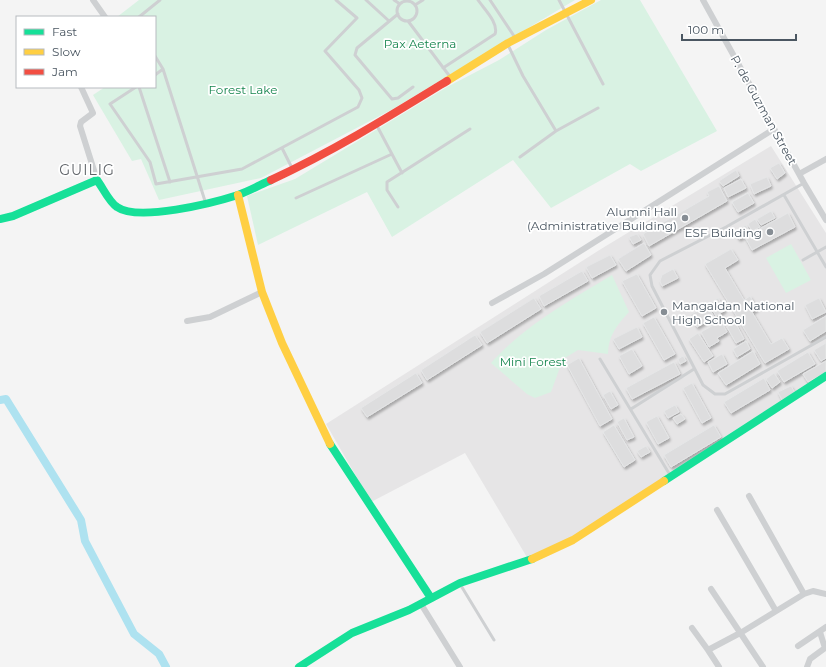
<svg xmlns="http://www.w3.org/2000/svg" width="826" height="667" font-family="Montserrat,sans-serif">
<defs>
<filter id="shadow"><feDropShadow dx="1.5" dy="2.5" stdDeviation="1" flood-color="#0004"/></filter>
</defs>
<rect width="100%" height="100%" fill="#f4f4f4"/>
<path fill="#e6e5e6" d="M771,146L826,233V375L575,536L528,559L465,453L371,502L326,424L601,249Z"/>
<path fill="#d9f2e3" d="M139,0H575L391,110L261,178L159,200L141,159L132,161L93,95L105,87H155V17H117Z
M601,0H640L717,131L641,171L630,164L551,208L513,160L392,237L367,192L258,245L247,196L295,179L447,87L499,60L546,30Z
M791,244L811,280L786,293L766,258Z
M612,275L629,312C617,325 608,336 608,354L578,350L563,359L551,392L535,398L527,394L491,363C525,325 569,301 612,275Z"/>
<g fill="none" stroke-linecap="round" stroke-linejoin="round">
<path stroke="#aee2f0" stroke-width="8" d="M0,400L6,399L81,520L85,541L134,634L159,654L166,667"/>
</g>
<path fill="#ddddde" stroke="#e5e6e7" filter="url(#shadow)" d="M779,163L785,173L777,179L770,168Z
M736,170L739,176L723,186L719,181Z
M767,177L771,186L754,194L750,184Z
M741,179L746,188L728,197L724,188Z
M719,186L727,201L649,246L643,234L709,196L707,192Z
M748,193L754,203L738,212L732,202Z
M771,211L775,218L761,225L757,219Z
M788,213L795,227L752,250L745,237Z
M755,219L760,227L752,231L748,224Z
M746,225L750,233L739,239L734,232Z
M637,234L641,240L633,244L629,237Z
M644,243L651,255L626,271L618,259Z
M731,249L738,260L725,268L744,300L750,296L757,309L752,312L771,344L782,338L789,349L765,363L705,264Z
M610,255L616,265L592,278L586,267Z
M673,269L678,278L662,286L660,281L662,275Z
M582,271L588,281L544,306L539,296Z
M637,274L656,308L642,316L622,281Z
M534,298L541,309L487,343L480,332Z
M718,298L725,310L716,316L709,304Z
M819,298L826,312L812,319L805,305Z
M707,305L714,317L697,327L690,315Z
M826,316V331L810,341L803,330Z
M654,317L675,354L664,360L643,323Z
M721,321L727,332L717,338L719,341L709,347L701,332Z
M735,322L744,339L736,343L727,327Z
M637,327L642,337L619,349L613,339Z
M698,333L713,356L704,362L689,339Z
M475,335L482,345L427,380L421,370Z
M746,341L750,349L737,357L733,349Z
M826,343V358L821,361L814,350Z
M632,349L642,366L629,374L619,356Z
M753,351L760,364L726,385L718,373Z
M808,352L815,364L784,382L777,371Z
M722,354L727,364L713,372L708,362Z
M683,356L686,361L680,364L678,359Z
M579,358L612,419L600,426L567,365Z
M826,361V372L808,382L803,374Z
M674,362L680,374L632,399L626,388Z
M416,373L422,383L367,417L361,408Z
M774,373L780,382L772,388L766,379Z
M764,378L770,390L731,413L724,402Z
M692,383L711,418L702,423L683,388Z
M791,386L795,393L782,400L778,392Z
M610,391L618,405L611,409L603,395Z
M675,405L679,412L668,418L664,411Z
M681,414L685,419L677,424L673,418Z
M657,416L669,438L658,444L646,422Z
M624,418L634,437L627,440L617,422Z
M614,425L635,460L624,467L603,432Z
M714,425L721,437L671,467L664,455Z
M646,446L650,452L641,457L637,451Z"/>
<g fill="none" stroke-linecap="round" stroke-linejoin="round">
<path stroke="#ced0d2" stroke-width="3" d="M366,0L389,21
M394,0L400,4
M490,0L516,39
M559,0L603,84
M397 11a10 10 0 1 1 20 0a10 10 0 1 1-20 0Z
M415,5L423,0
M398,14L357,48L355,55L392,99L398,98L413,87
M139,17L160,0
M408,21L451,78
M508,45L523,76L556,131L598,108
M155,56L163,69L205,201
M443,68L495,34C499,23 484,9 478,0
M155,75L163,69
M136,87L110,104L150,162L156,184L242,169L358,107L362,98L359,90L325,51L357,18L336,0
M139,87L170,182
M376,124L402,173
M282,148L293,170
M520,157L556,131
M804,183L726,227L660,261L650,275L652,286L703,385L715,394H725L826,337
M784,195L826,267
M296,198L392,154
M398,207L387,190V182L470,129
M803,260L826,247
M600,359L670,475
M631,409L694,369
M460,584L494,640"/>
<path stroke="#ced0d2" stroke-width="6" d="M93,0L105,17
M703,0L804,183L826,220
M81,87L93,113L81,122L80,126L97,180
M799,174L826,159
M492,303L544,274L774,129
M187,321L210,317L262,292
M749,496L804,594
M717,510L776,611
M711,589L763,667
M421,604L460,667
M692,628L708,650L742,632L804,594L813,591L826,594
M798,646L826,627
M708,650L719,667
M807,667L810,659L825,648L820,632"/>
<path stroke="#16e098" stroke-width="8" d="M0,219L13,216L97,180C103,188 109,202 117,207C138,222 213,203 238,195C249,191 260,185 271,180
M330,444L431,598
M664,481L826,376
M299,667L352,633L409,610L460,583L532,559"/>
<path stroke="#ffcf43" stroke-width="8" d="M447,81L508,43L591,0
M238,195L262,292L282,343L330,444
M532,559L573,540L664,481"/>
<path stroke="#f24e42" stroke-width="8" d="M271,180C332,152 390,116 447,81"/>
</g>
<g fill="#868d94" stroke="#fff" stroke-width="1.5">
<circle cx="685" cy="218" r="4"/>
<circle cx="770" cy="232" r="4"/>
<circle cx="664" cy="312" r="4"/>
</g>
<g text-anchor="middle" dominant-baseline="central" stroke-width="3.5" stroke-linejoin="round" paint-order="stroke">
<g font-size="12" fill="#17864f" stroke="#fff">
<text x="420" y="43">Pax Aeterna</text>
<text x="243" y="89">Forest Lake</text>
<text x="533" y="361">Mini Forest</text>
</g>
<g font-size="12" fill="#4a5661" stroke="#fff">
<text transform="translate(764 110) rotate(61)">P. de Guzman Street</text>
</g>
<g font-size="12" fill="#4a5661" stroke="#fff" text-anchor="end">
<text x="677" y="211">Alumni Hall<tspan x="677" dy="14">(Administrative Building)</tspan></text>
<text x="762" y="232">ESF Building</text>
<text x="672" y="305" text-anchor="start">Mangaldan National<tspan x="672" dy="14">High School</tspan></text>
</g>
<g font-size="14" letter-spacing="1" fill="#5f6368" stroke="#fff">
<text x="87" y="170">GUILIG</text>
</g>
</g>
<rect x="16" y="16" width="140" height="72" fill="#ffffff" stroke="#b7bbc0"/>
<rect x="24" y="29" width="20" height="6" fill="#16e098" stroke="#b7bbc0"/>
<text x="52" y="36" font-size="12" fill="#4a5661">Fast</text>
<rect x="24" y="49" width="20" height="6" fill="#ffcf43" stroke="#b7bbc0"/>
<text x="52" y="56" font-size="12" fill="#4a5661">Slow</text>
<rect x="24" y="69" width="20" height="6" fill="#f24e42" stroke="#b7bbc0"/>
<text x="52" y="76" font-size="12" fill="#4a5661">Jam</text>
<path d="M682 34v6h114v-6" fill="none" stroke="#4a5661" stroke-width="2"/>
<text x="688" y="34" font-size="12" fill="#4a5661" stroke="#ffffff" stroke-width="3" paint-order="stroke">100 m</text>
</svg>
